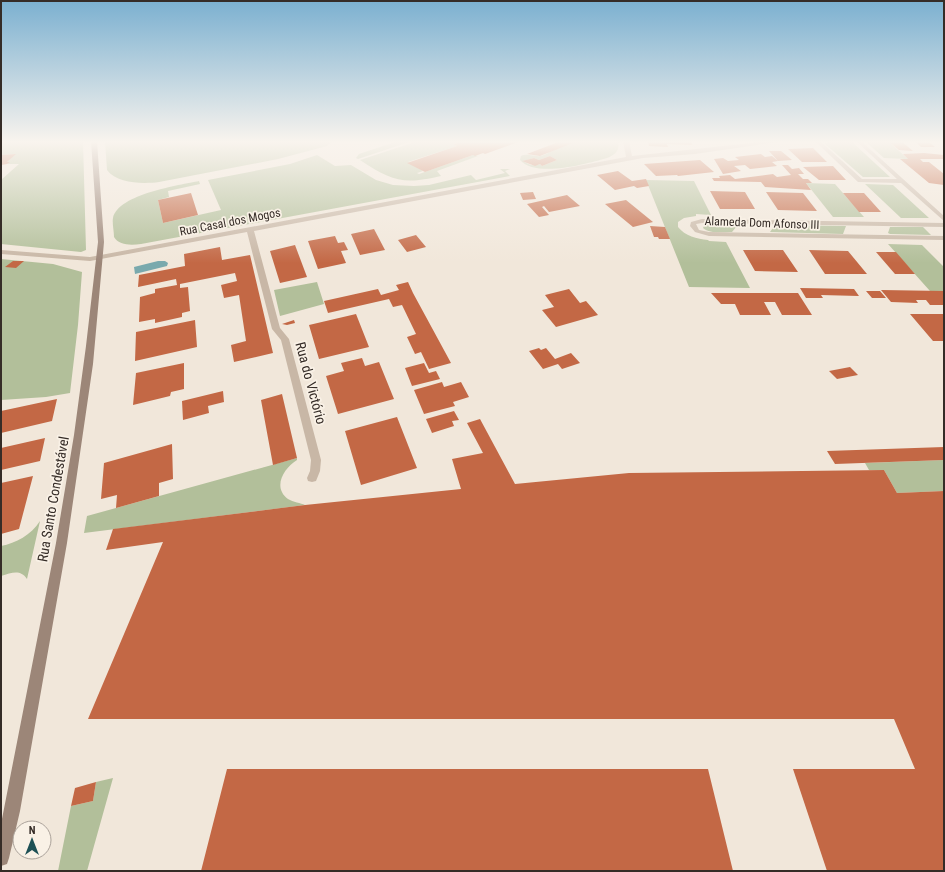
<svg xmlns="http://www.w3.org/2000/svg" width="945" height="872" font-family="'Roboto Condensed',sans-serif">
<rect width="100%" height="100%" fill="#f1e7da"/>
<path fill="#b2bf9a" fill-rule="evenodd" d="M1,141H83L86,250L81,252L1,244V180L19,164H7L9,162H7L15,154L1,155Z
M105,141H334L331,142L327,146L278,159L159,182C144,184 117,184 107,170Z
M398,141H412L358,159L356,158L359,154Z
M418,141L460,142L453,144L457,146L408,162L423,171L417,173L419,174L473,155L478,156L437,171L441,176C403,185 392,181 360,160Z
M574,141H618C620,151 615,155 607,158C586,164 536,178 520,160L521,156C528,153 534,157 541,156C549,154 554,148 561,148L562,146L573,143ZM550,156L557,160L542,166L540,164C533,167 528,164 523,161L534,158L539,160Z
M826,141H851L890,177H863L824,143H827Z
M865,141H888L908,159L884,158Z
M317,155L335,166L351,165L376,180L393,185L414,186L429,185L471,175L476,180L505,173L500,169H510L505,171L510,176L141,244C132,245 119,246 114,237C114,231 112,223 113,218C118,194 180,185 199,181L200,184L168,191L169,197L158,200L163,223L221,210L208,180L290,164Z
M646,180L694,181L711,215L696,214V216L684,218L678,222V227C685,236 697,239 708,240L709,241L726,242L750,288L689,287Z
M806,183L835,184L864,217H833Z
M865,184L893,185L929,218H901Z
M705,224H736L737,226L732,232C723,232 710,234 703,228Z
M775,225L846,226L843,234L770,232Z
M890,227H923L931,235L890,234L888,233Z
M888,244L922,245L944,267V291H930Z
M1,259L53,264L82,272L78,325L70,393L46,397L1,400Z
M317,282L324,304L280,316L274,290Z
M297,458V460C284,468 272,487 288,499C293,502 301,503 305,505L84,533L87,516Z
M944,460V491L897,493L884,470H869L865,463Z
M40,521L27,579C20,569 12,573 1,576V546C16,543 31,535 40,521Z
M113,778L87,871H58L71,806L93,801L96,782Z"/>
<path fill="#79a9ad" d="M158,261H165L168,263L167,266L135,274L134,267Z"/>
<path fill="#c36845" d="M466,141H521L485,154L483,153L475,156L473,155L425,172L407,163L457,146L453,144Z
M561,141H578L540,156L527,154Z
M648,141H691L692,145L667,144L668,147L649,146Z
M888,141H901L913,151L899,150Z
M915,141H928L935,147H921Z
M813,148L827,162H802L788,149Z
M769,151H781L792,160L778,161Z
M924,153L944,155V159H920L923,162H929L944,174V185L929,183L900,159H908L903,154Z
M16,154L7,162H10L7,164L1,165V155Z
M761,154L765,157L772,156L778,161L772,162L777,166L750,169L745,165L734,166L741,171L723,174L714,159L723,158L728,161L739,160L735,157Z
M550,156L557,160L542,166L540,164L535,166L522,161L534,158L539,160Z
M700,160L714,172L678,176L677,175L656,176L644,164Z
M782,165H788L792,169L799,168L804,174H798L803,179H808L812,183H806L811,190L765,187L761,182L714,181L712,178H720L719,176L730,175L735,179L773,174L777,177L791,175Z
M833,166L846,180H819L803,167Z
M618,171L632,181L646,179L649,186L637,188L634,186L615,190L597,175Z
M710,191L745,192L755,209H720Z
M533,192L536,199L523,200L520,193Z
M766,192L803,193L817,211L778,210Z
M191,193L198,215L163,223L158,200Z
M843,193H864L881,212H859Z
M567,195L580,206L549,212L544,206L542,207L549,215L539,217L527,204Z
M626,200L653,222L633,227L605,204Z
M650,226L665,227L670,239H659L658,237H654Z
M374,229L385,250L360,255L351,234Z
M416,235L426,247L407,252L398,240Z
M335,236L338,243L344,242L348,250L341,251L346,263L318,269L308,241Z
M295,245L307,277L280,283L270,251Z
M220,247L222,260L250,255L273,353L234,362L231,345L246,341L239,295L224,298L221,285L237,281L235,273L180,284V288L188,287L190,311L182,313V317L155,323V319L139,322L140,297L155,293V289L177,285L176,279L138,287L139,275L185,266L184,254Z
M743,250H783L798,272L755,271Z
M809,250L848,251L867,274H825Z
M876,252H896L915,274H895Z
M13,261H24L16,268L5,267Z
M408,282L413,293L451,363L429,369L421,352L415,354L407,337L416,334L402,305L393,307L389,299L328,313L324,301L378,289L381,295L399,290L396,285Z
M800,288L854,289L859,296L821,295L823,298H806Z
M569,289L580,303L586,301L598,315L556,327L542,310L554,307L545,295Z
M881,290L944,291V305H930L926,300H916L918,303L891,302Z
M866,291H880L886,298H872Z
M711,293H798L812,315H782L775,302H764L771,315H740L735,304H721Z
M356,314L369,347L319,359L309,325Z
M910,314H944V341H933Z
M195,320L197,347L135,361L136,332Z
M294,320L295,323L287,325L282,324Z
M539,348L541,350L546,348L555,359L571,353L580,363L562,369L558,364L543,369L529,351Z
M362,358L365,366L379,362L394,399L338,414L326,376L344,371L341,363Z
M184,363V389L171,392L170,396L133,405L136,373Z
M424,363L429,373L436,371L440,379L412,386L405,368Z
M850,367L858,375L837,379L829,371Z
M442,382L444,387L461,382L469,397L453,402L455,406L424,414L414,390Z
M223,391L224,402L208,406L209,413L183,420L182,401Z
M282,394L297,458L273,465L261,400Z
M57,399L52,421L1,433V411Z
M454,411L459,420L452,421L454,426L432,433L426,419Z
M397,417L417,468L361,485L345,431Z
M480,419L515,484L629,473L884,470L897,493L944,491V871H827L793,769H915L894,719H88L163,542L106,550L113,529L305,505L461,489L452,459L483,453L467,423Z
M45,438L40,461L1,470V448Z
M172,444L173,479L159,483V496L116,508L117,495L101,499L104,463Z
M944,447V460L835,464L827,451Z
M33,476L19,529L1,534V483Z
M227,769H708L733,871H201Z
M96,782L93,801L71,806L75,788Z"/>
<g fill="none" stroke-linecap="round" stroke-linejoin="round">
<path fill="#c8b7a6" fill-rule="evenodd" d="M623,141H629L632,156L768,141H785L695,154L643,158L254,231L280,328L289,339L321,460L320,471L316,481L312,482L308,481L307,478L310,471L311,460L281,340L272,329L247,232L90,261L1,254V250L90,257L626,157Z
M815,141H820L862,179H897L856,141H861L944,216V221L901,183L858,182Z
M702,219L944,223V227L702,223L696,224L699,230L709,232L944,236V240L709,236L695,232L690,226L691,222Z"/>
<path fill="#9c8678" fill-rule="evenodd" d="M91,141H97L104,242L93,364L67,543L20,811L9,858L7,864L1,866V824L56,543L74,435L86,346L98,242Z"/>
</g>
<linearGradient id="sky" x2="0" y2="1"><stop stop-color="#7bb0d0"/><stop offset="0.54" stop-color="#f9f4ee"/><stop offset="1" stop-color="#f9f4ee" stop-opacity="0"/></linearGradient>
<rect width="945" height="263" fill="url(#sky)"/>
<g text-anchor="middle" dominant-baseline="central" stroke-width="3.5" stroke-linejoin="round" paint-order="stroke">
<g font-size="12" fill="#352c27" stroke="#f9f1e6">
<text transform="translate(230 222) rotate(-11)">Rua Casal dos Mogos</text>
<text transform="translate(762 223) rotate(2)">Alameda Dom Afonso III</text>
</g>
<g font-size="14" fill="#352c27" stroke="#f9f1e6">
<text transform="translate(311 383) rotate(75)">Rua do Victório</text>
<text transform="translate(53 499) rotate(-80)">Rua Santo Condestável</text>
</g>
</g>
<rect width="945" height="872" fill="none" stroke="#352c27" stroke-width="4"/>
<g transform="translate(32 840)"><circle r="19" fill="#f9f1e6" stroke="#aba29a"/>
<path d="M0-3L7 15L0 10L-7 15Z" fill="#1d5055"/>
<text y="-6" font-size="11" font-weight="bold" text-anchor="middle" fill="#352c27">N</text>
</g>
</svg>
